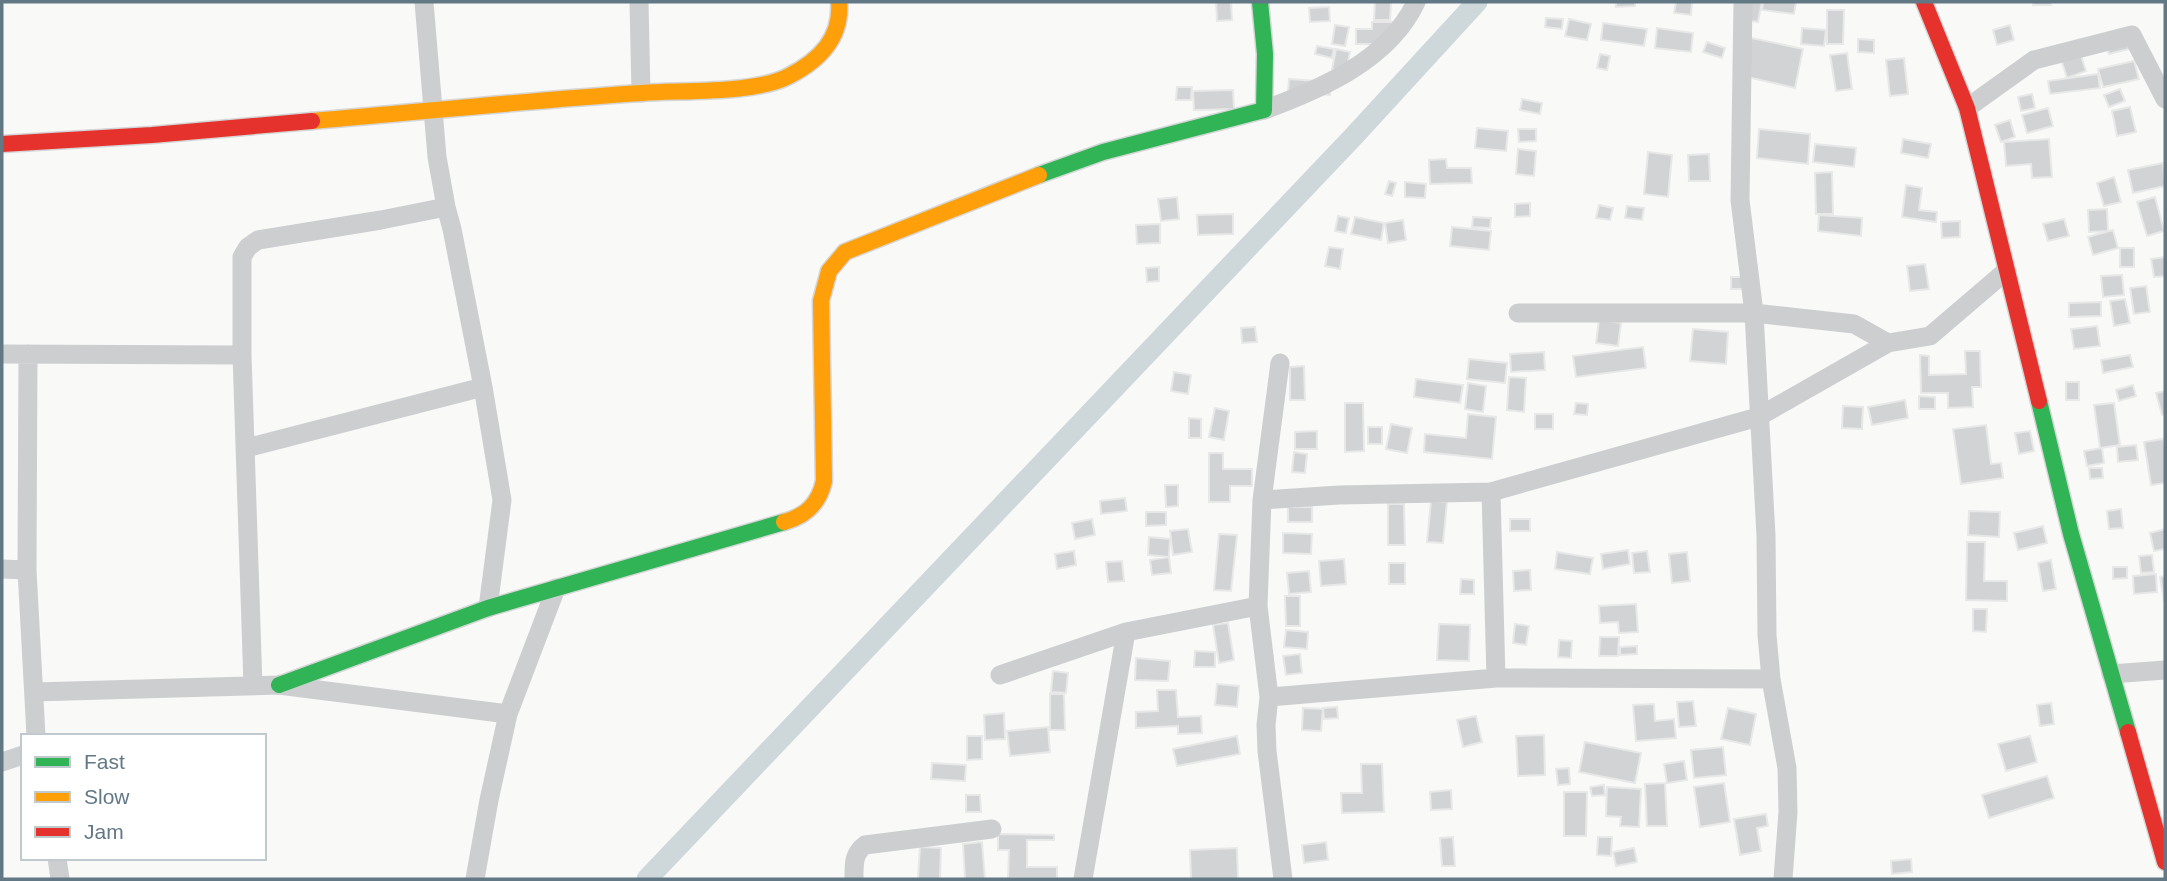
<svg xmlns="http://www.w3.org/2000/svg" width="2167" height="881" font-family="Arial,sans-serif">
<rect width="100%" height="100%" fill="#f9f9f8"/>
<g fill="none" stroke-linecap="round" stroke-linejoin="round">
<path stroke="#ced8da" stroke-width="21" d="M647,879L1353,137L1477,2"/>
</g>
<path fill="#d1d3d4" stroke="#e8e8e8" stroke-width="2" d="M1216,2H1231L1232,20L1217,21Z
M1375,2H1391L1390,20H1374Z
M1616,2H1635V6L1616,7Z
M1676,2H1692L1691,15L1674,13Z
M1744,2H1762L1758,22L1741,19Z
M1763,2H1796L1794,14L1762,10Z
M2033,2H2051V5H2033Z
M1329,7L1330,21L1310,22L1309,8Z
M1827,10H1844L1843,44H1827Z
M1546,18L1563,19L1562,29L1545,27Z
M1569,19L1591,24L1587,40L1565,36Z
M1372,22H1392V44H1356V29H1372Z
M1603,23L1647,29L1644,46L1601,40Z
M1335,25L1349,27L1345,46L1332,44Z
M2010,25L2014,40L1997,45L1993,30Z
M1657,28L1693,33L1691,52L1655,48Z
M1802,28L1826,30L1824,46L1801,44Z
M2125,34L2129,49L2109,54L2105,39Z
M1747,37L1803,49L1795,88L1739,75Z
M1858,39L1874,40V53L1858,52Z
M1707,42L1725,48L1722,58L1703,52Z
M1317,46L1334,49L1332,58L1315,54Z
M1336,49L1350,52L1346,72L1332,69Z
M2079,50L2086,71L2067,78L2060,56Z
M1847,53L1852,89L1836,91L1830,55Z
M1600,54L1610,56L1607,70L1597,68Z
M1904,58L1908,94L1890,96L1886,60Z
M2134,61L2139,79L2103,87L2098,69Z
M2098,74L2100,88L2050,94L2048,81Z
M1289,79L1331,82L1330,95L1288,92Z
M1177,87H1192L1191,100H1176Z
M2120,89L2125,101L2109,107L2104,95Z
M1233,90L1234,109L1194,110L1193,91Z
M2032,94L2035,108L2021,111L2018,97Z
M1522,99L1542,103L1540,114L1520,110Z
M2130,107L2136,132L2117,136L2112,111Z
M2048,108L2053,126L2027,133L2022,115Z
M2010,120L2015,137L2001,142L1995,125Z
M1477,128L1508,131L1506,151L1475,148Z
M1518,129H1536V141L1519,142Z
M1759,129L1810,134L1808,164L1757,158Z
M1903,139L1931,144L1928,158L1901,153Z
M2049,139L2052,177L2032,178L2031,164L2006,166L2004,142Z
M1815,144L1856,148L1854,167L1813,162Z
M1518,149L1536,151L1534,176L1516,174Z
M1648,152L1672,155L1668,197L1644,194Z
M1709,154L1710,181H1689L1688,155Z
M1446,159L1447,168H1471L1472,183L1430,184L1429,160Z
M2163,163L2165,186L2133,193L2128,170Z
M1832,172L1833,214H1816L1815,173Z
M2114,177L2121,202L2104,206L2097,183Z
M1389,181L1396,183L1392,196L1385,194Z
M1405,182L1426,184L1425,198L1405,197Z
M1906,185L1922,188L1919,210L1937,212L1936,222L1902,217Z
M1177,197L1179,219L1161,221L1158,199Z
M2155,197L2164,231L2147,236L2137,202Z
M1530,203V216L1515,217V204Z
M1599,205L1613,208L1610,220L1596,218Z
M1627,206L1644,208L1642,220L1625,218Z
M2107,209L2108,231L2089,232L2088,210Z
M1233,214V234L1198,235L1197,215Z
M1819,215L1862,218L1861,236L1818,231Z
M1338,216L1349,218L1346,233L1335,231Z
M1355,217L1384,223L1381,240L1351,234Z
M1473,217L1491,218L1490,228L1472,227Z
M2064,219L2069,236L2048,241L2043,224Z
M1403,220L1406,240L1388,243L1385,223Z
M1960,221V237L1942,238L1941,222Z
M1160,224V243L1137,244L1136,225Z
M1452,227L1491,231L1489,250L1450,246Z
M2113,230L2118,248L2093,255L2088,237Z
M1329,247L1343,249L1340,269L1325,266Z
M2120,248H2134V267H2120Z
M2165,257V276L2154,277L2151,259Z
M1925,264L1929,289L1910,291L1907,266Z
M1159,267V281L1147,282L1146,268Z
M2122,275L2124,295L2103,297L2101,276Z
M1731,277H1749V289H1731Z
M2146,286L2150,312L2134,314L2130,288Z
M2125,299L2130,323L2114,326L2110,301Z
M2101,302V316L2069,317V303Z
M1599,320L1621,323L1618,346L1596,343Z
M2097,326L2100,346L2074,349L2071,329Z
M1255,327L1257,342L1242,343L1241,328Z
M1693,329L1728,332L1726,364L1690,361Z
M1643,347L1646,368L1576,377L1573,356Z
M1965,351H1980L1981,387H1972L1973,407L1948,408V393H1921L1920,355L1929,356V375L1966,374Z
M1544,352L1545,370L1511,372L1510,354Z
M2130,355L2133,367L2103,373L2101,360Z
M1469,359L1507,363L1505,383L1467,379Z
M1304,366L1305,400H1290V367Z
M1174,372L1191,375L1188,394L1171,391Z
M1509,377L1526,378L1524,412L1507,410Z
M1416,379L1463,385L1460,403L1414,397Z
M2066,382H2079V400H2066Z
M1468,383L1486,386L1483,412L1465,409Z
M2133,385L2136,396L2119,401L2116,390Z
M2165,391V415H2162L2156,393Z
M1919,396L1935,397V409H1919Z
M1905,400L1908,418L1872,425L1868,407Z
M1345,403H1363L1364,451L1345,452Z
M1576,403L1588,404L1587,415L1574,414Z
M2114,403L2120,445L2100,448L2094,405Z
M1843,406L1863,407L1862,429L1842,428Z
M1215,408L1229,411L1224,440L1209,437Z
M1468,414L1496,417L1492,459L1424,452L1425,434L1466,438Z
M1535,414H1553V429H1535Z
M1189,418L1201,419V438H1189Z
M1391,424L1412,428L1407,453L1386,449Z
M1986,425L1991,464L2001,463L2003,478L1961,484L1953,429Z
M1368,427H1382V444H1368Z
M1317,431V449H1295V432Z
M2030,431L2034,451L2019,454L2015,433Z
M2163,439L2165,446V483L2151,485L2144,442Z
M2136,445L2138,460L2118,462L2117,447Z
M2102,448L2104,463L2087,466L2084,451Z
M1294,452L1307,454L1305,473L1292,472Z
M1209,453H1223V469H1252V486H1230V502H1209Z
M2089,468H2102L2103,478L2090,479Z
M1165,485H1178V506L1166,507Z
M1125,498L1127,511L1101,514L1100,501Z
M1431,501L1447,502L1443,543L1427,542Z
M1388,504H1404L1405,545H1388Z
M1288,507H1312V522H1288Z
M2121,509L2123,528L2109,529L2107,511Z
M1969,511L2000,512L1999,537L1968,535Z
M1146,512H1166V525L1146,526Z
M1092,519L1095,535L1075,539L1072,523Z
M1510,519H1530V531H1510Z
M2043,526L2047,543L2018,550L2014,533Z
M1188,529L1192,552L1173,555L1170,531Z
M2165,529V549L2154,551L2150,533Z
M1283,533L1312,534L1311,554L1283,553Z
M1219,534L1237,535L1231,591L1214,590Z
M1149,537L1170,539L1169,557L1148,555Z
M1967,542H1985L1984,581H2007V601L1966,600Z
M1628,550L1630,564L1603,569L1601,554Z
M1074,551L1076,565L1057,569L1055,554Z
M1647,551L1650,572L1634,573L1632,553Z
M1557,552L1593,558L1590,574L1555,569Z
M1687,552L1690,581L1672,583L1669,554Z
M2152,555L2154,572L2141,573L2139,556Z
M1169,557L1171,573L1152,575L1150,560Z
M1344,559L1346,584L1321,586L1319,561Z
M2051,560L2056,589L2043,591L2038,563Z
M1122,561L1124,581L1108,582L1106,562Z
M1389,563H1405V584H1389Z
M2113,567H2127V578L2113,579Z
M1530,570L1531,590L1514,591L1513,571Z
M1309,571L1311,592L1289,594L1287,573Z
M2156,574L2157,592L2134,594L2133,576Z
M2165,576V600L2164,601L2160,577Z
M1461,579L1474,580V594H1460Z
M1285,596H1300V626H1286Z
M1636,604L1638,632L1619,633L1618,622L1600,623L1599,606Z
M1973,609H1987L1986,632L1973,631Z
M1228,623L1234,660L1219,663L1213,625Z
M1439,624L1470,625L1469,661L1437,660Z
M1515,624L1529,626L1526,645L1513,643Z
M1286,630L1308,632L1307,649L1284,647Z
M1600,637H1619L1618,656H1599Z
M1559,640L1572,641L1571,658L1558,657Z
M1637,646V654L1620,655V647Z
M1195,651L1215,652V667H1194Z
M1300,654L1302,673L1286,675L1283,656Z
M1136,658L1170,661L1168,681L1135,680Z
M1053,671L1068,673L1066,693L1051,692Z
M1217,684L1239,686L1237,707L1215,705Z
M1157,690H1176L1178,717L1201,716L1202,733L1178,734V726L1136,728V712L1158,711Z
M1050,694H1064L1065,730H1050Z
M1693,701L1696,726L1679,727L1677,702Z
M2051,703L2054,724L2040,726L2037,705Z
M1654,704L1655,721L1674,719L1676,738L1636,741L1633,705Z
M1337,707L1338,718L1324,719L1323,708Z
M1303,708L1323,709L1321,731L1302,730Z
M1728,708L1756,714L1750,745L1721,739Z
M1004,713L1005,739L985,740L984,715Z
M1476,716L1482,742L1463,747L1457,720Z
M1048,727L1050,752L1010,756L1007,731Z
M1544,735L1545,775L1518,776L1516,736Z
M967,736H982V759L967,760Z
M1237,736L1240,754L1177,766L1173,749Z
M2030,736L2037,762L2006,771L1998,744Z
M1585,742L1641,753L1635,783L1579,772Z
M1723,747L1726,775L1694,778L1691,750Z
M1684,761L1687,780L1667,783L1664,764Z
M932,763L966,765L965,781L931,779Z
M1361,764H1382L1384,812L1342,813L1341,793H1362Z
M1569,768L1570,784L1558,785L1556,769Z
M2047,776L2054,798L1989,818L1982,795Z
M1665,783L1667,826H1647L1645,784Z
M1724,783L1730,822L1700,827L1694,787Z
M1604,785L1605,795L1592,796L1590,787Z
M1607,787L1641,789L1639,827L1620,826L1621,817L1606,816Z
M1451,790L1452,809L1431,810L1430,792Z
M1564,792H1587L1586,836H1564Z
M966,795H980L981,812H966Z
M1766,814L1768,826L1757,828L1761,851L1740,855L1734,819Z
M998,834L1054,835V840H1027V867H1057V878H1008L1009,850H998Z
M1453,837L1455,866H1442L1440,838Z
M1598,837H1612L1611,856L1597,855Z
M982,842L985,879H965L963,844Z
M1326,842L1328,860L1304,863L1302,845Z
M920,847L941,848L940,879H918Z
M1237,848L1238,879H1191L1190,850Z
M1634,848L1637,862L1616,866L1613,852Z
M1911,859L1912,872L1892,874L1891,861Z"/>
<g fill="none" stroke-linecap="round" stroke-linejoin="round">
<g stroke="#d5d6d7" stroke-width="19">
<path id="fast" d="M1039,175L1103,152L1264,110L1265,54L1260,2
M2039,401L2071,534L2128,732
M279,685L488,608L784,522"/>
</g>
<g stroke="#d5d6d7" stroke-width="19">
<path id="slow" d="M312,121C422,112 532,100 642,93C682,90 755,94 789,76C820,60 842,38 839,2
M784,522C806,516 819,504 824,481L821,301L829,271L845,252L1039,175"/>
</g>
<g stroke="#d5d6d7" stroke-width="19">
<path id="jam" d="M1924,2L1967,108L2039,401
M2,144L152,135L312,121
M2128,732L2165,862"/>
</g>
<path stroke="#cdced0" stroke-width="19" d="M639,2L641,93
M1743,2L1740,200L1754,313L1766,536L1767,635L1771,679L1787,768L1788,812L1783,879
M1967,108L2034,60L2132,35L2165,99
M1264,110C1321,89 1389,60 1416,2
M446,207L452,229L483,387L502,500L488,608
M1518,313H1754L1854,324L1888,343
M2,354L242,355
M28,354L27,570L36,736
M1280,363L1262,500L1258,606L1269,697L1266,725L1267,751L1283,879
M246,448L483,387
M1491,492L1496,678
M1262,500L1339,495L1491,492L1758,417L1888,343L1930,336L2006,271
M2,569L27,570
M2111,674L2165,670
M1000,675L1126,632L1258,606
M253,686L242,355V257L248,247L258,240L381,220L446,207L437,157L424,2
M34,692L279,685L508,714
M1269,697L1496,678L1771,679
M2,762L23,755
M57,858L60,879
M475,879L489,800L508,714L556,588
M854,879C854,865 853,854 865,845L992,829
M1083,879L1126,632"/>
<use href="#fast" stroke="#30b455" stroke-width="16"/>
<use href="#slow" stroke="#ff9f0a" stroke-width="16"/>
<use href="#jam" stroke="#e5322d" stroke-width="16"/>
</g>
<rect width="2167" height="881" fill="none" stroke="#627885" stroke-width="7"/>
<rect x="21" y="734" width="245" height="126" fill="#ffffff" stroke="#c0c9ce" stroke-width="2"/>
<rect x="35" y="757" width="35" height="10" fill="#30b455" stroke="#c0c9ce" stroke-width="2"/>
<text x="84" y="769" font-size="21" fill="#627885">Fast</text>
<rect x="35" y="792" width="35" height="10" fill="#ff9f0a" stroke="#c0c9ce" stroke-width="2"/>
<text x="84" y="804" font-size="21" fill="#627885">Slow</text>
<rect x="35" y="827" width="35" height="10" fill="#e5322d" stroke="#c0c9ce" stroke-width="2"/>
<text x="84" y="839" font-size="21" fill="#627885">Jam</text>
</svg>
